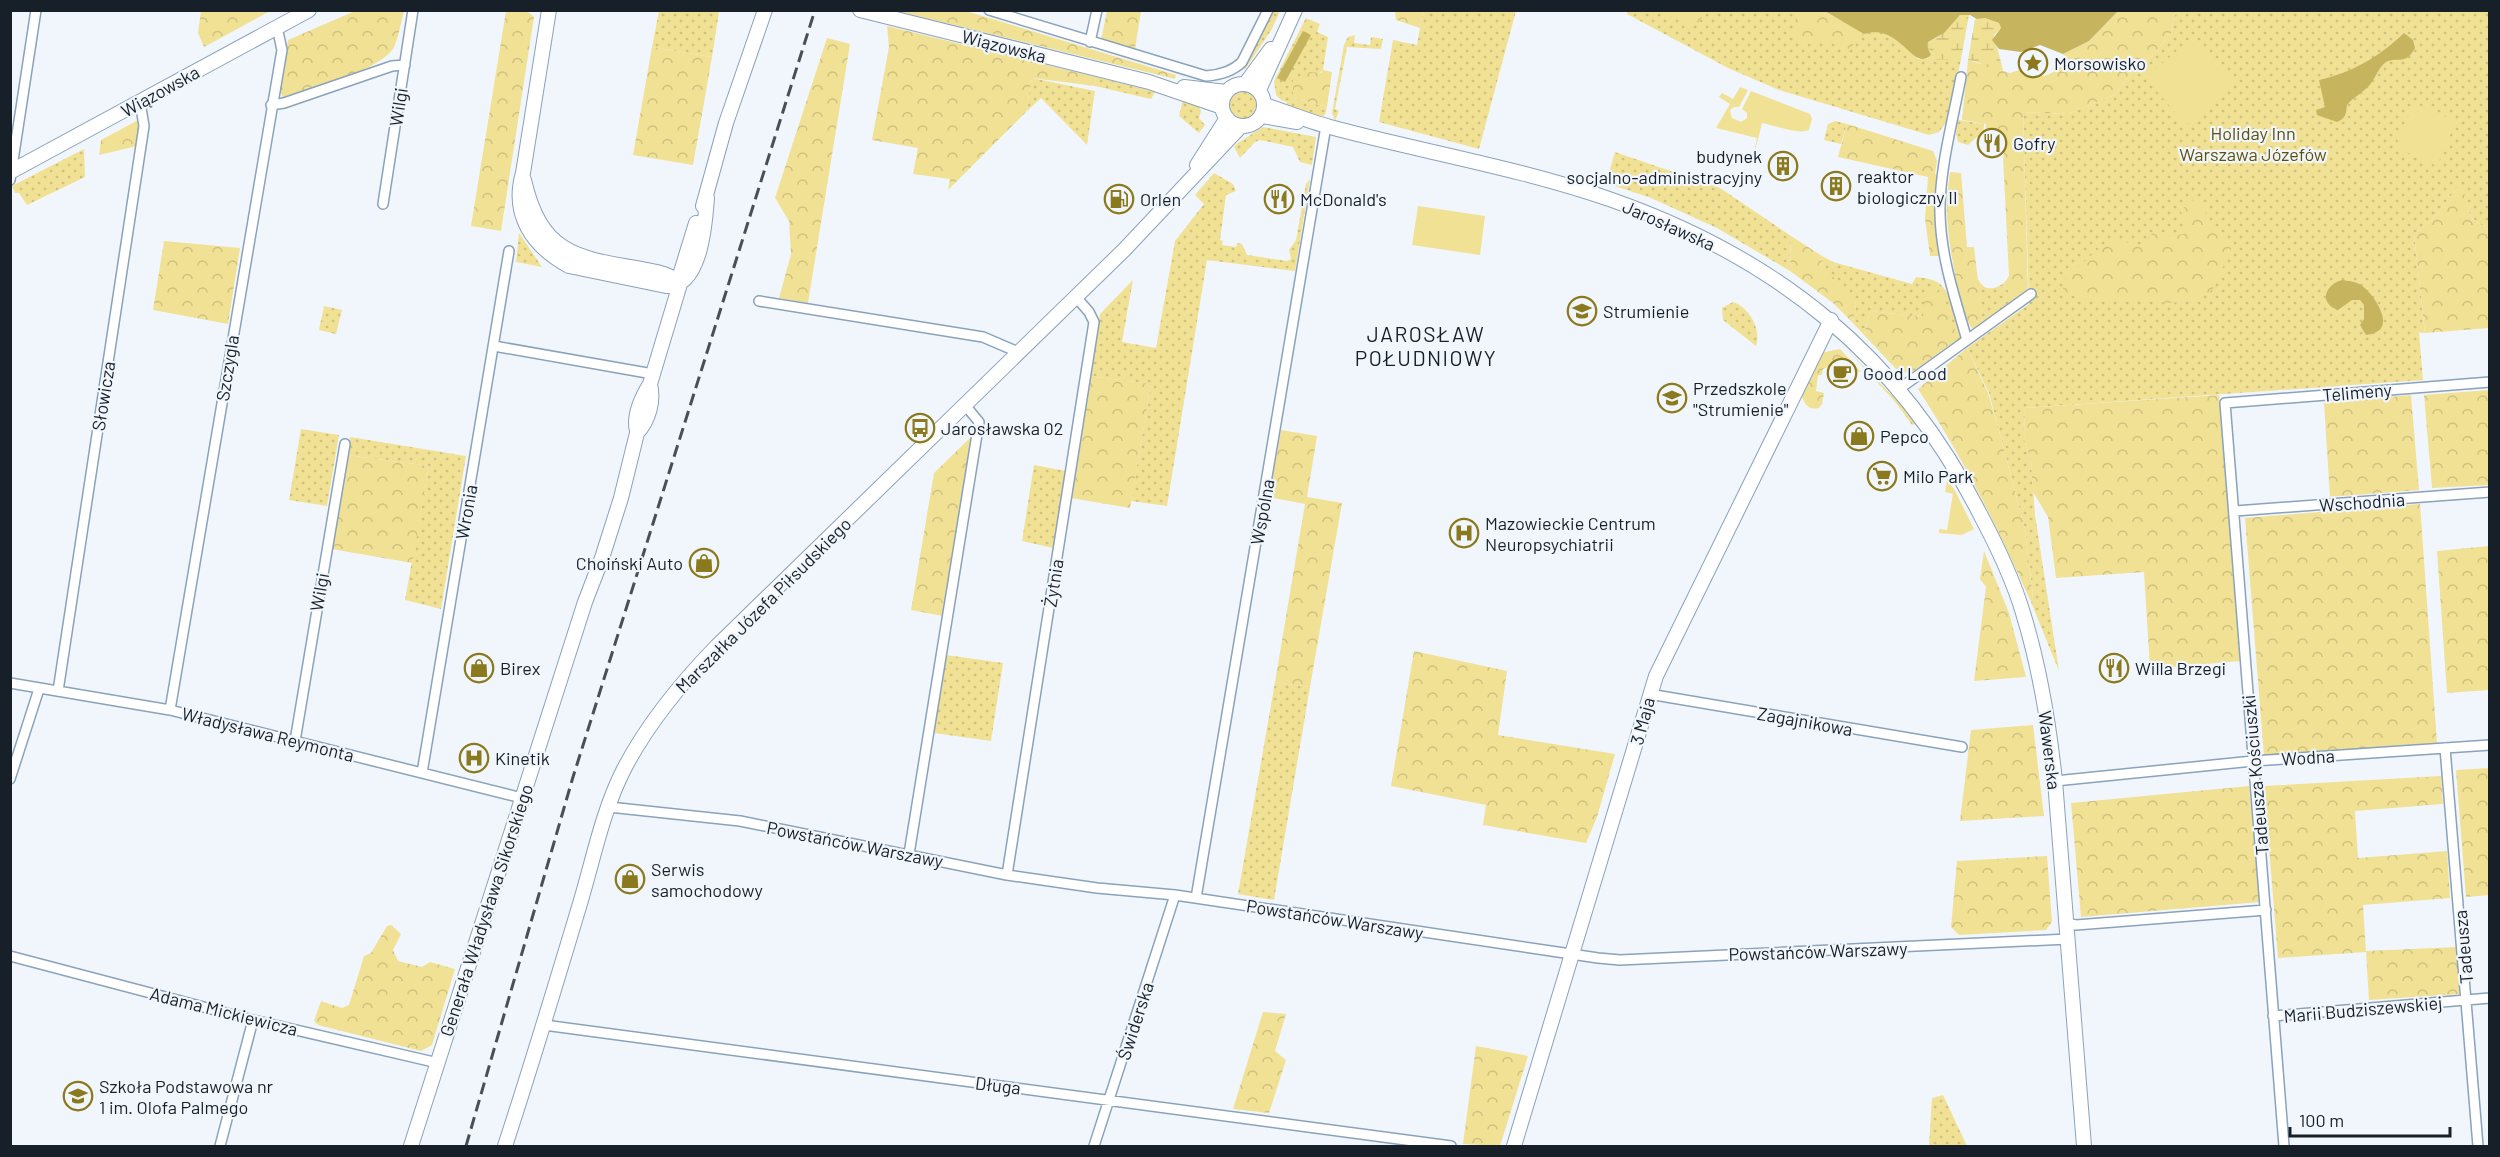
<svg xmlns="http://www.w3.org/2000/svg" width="2500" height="1157" font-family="Barlow,sans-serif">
<defs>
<pattern id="grass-dots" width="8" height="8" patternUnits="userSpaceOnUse" patternTransform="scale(1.5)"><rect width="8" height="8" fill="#f1e194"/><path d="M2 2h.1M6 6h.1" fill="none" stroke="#cec180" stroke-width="1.8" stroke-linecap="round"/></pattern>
<pattern id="forest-crowns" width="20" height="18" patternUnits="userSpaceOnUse" patternTransform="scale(1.5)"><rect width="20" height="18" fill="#f1e194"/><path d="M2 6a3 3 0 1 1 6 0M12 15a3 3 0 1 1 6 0" fill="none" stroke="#cec180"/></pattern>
<pattern id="wetland-marsh" width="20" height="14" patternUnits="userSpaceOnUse" patternTransform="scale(1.5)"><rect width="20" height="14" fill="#f1e194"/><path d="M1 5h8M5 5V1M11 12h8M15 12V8" fill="none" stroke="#cec180"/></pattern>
</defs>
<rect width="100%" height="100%" fill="#f1f6fc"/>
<path fill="url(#grass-dots)" d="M711,10L719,12L712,57L652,47L659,11Z
M1627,10L1825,11L1848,24L1892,35L1918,59H1961L1948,120L1939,132L1929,135L1779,90L1728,68L1627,14Z
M1274,11H1280L1272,29L1246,68L1243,69Z
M1423,11H1516L1479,149L1379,122L1393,40L1417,45Z
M2180,11H2489V229C2461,216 2474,209 2457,188L2433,219L2414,234L2425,333L2419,332L2423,380L2025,408L2024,439L2031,461L2035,515L2059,671L2031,602L2033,596L2025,529L1989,393L1967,348L2029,304L2023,112L2068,114L2114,95L2141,62L2151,57L2171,33L2174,16Z
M1306,18L1320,24L1317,32L1328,37L1323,70L1293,98L1327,107L1325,115L1319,118L1285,107L1287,102L1281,100L1276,95L1274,81Z
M1355,35L1354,43L1370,45L1371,37L1383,39L1381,49L1347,47L1335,109L1339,111L1335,121L1332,113L1344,45L1348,37Z
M1096,77L1155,92L1151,99L1095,86Z
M1032,78L1095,91L1087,145L1041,98L1026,112Z
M1228 105a14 14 0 1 1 28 0a14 14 0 1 1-28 0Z
M1183,99L1200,104L1199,107L1201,111L1199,118L1205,125L1199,133L1179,116Z
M1958,120L1984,124L1983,138L1977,137L1968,145L1958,142L1956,134Z
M1835,121L1847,124L1841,144L1824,140L1828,124Z
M1263,127L1316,137L1312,165L1300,162L1293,147L1260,140L1255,142L1240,158L1234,147L1238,143Z
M84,149L85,177L27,205L19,193H15L12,186Z
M1615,152L1720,188L1791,236L1790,271L1717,228L1651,198L1606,183Z
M1214,173L1233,184L1236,191L1226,195L1220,240L1223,241L1222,245L1236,247L1237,243L1242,244L1247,255L1287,261L1291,259L1289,250L1296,240L1306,184L1310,179L1295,271L1207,260L1167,506L1131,501L1151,384L1090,376L1100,314L1133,280L1122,342L1156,348L1175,241L1204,204L1195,195Z
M519,233L542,267L516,262Z
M1822,256L1833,262L1912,284L1916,277C1924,278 1934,279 1940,284C1949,290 1962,328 1961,338L1910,374L1955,341L1923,317L1870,311L1864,335L1853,323L1856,304L1821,271Z
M1977,277C1983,291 1993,291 2004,283L2014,301L1983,324Z
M1733,302C1749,307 1762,330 1756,346L1723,320L1722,308Z
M324,306L342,310L336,334L319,330Z
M1844,346L1908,412L1916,424L1912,425L1896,403Z
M301,429L339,435L327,506L289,500Z
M350,437L466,456L441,609L405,600L429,466L347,455Z
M1034,465L1066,471L1053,548L1022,541Z
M946,655L1003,663L991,741L934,733Z
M1275,682L1310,687L1274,900L1238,894Z
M1943,1095L1967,1146H1929L1932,1098Z"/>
<path fill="url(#forest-crowns)" d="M201,11V10L270,11L204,47L198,33Z
M355,11H404C401,22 399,36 394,47C382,70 308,90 283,98L279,89L288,40Z
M506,11H527L534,17L501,231L471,226Z
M897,11H966L1176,75L1175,79Z
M1107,11H1141L1135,49L1101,40Z
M1395,11H1423L1420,28L1396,20Z
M1656,11H1702L1703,16L1698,23H1691Z
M1786,11H1825L1864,34L1849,49L1821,40L1805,45L1797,42L1795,33L1799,24L1793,15Z
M2118,11H2180L2174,16L2171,33L2151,57L2141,62L2114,95L2068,114L2023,112L2028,291L2014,301L2004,283L2009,276L2003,157L2007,143L1984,138L1986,124L1962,120L1968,60L2010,73L2031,66L2040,76C2052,76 2059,68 2067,59L2063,54L2089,41Z
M887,26L1096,77L1095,86L1032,78L1026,112L948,190L950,179L913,174L918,148L872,140L889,47Z
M827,38L850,44L808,303L779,298L791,254L789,221L775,198Z
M652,47L712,57L693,165L633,155Z
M1323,70L1332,72L1327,107L1293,98V80L1309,72L1321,73Z
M140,119L137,146L99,155L101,140Z
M1847,124L1933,151L1937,161L1935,174L1938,176L1935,212L1939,256H1930L1925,219L1928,177L1838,157Z
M1950,172L1961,173L1967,247H1974L1983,324L1973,329C1960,319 1948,237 1947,218C1946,202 1948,187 1950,172Z
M2457,188H2462C2471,211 2463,217 2489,229V328L2425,333L2414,234L2433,219Z
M2193,200L2206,202C2205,222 2207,227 2222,239L2228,238L2234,243L2213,289L2200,299L2173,303L2081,298L2065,294L2063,288L2067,276L2110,239L2124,241L2139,247L2158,228L2163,237L2184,234L2181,210Z
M1791,236L1822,256L1821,271L1835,278L1856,304L1853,323L1833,303L1790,271Z
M164,241L240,248L228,324L153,310Z
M1926,286L1942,291L1956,333L1955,341L1910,374L1896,369L1864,335L1870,311L1923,317Z
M1967,348L1988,393L1998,427L2025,529L2033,597L2031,602C1998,528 1962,456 1918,389Z
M1840,349L1861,372L1828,367L1823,369L1822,375H1818L1816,391L1824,393L1822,404L1819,408C1808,411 1804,403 1801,394L1820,353Z
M1090,376L1151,384L1130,508L1071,498Z
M2489,390V485L2432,488L2424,395Z
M2219,395L2240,661L2150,669L2144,572L2056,578L2048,517L2033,492L2031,461L2024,439L2025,408Z
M2411,395L2419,490L2330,497L2324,403Z
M1281,430L1317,436L1307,497L1342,503L1310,687L1275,682L1305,504L1269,497Z
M972,436L943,616L911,610L934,473Z
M347,455L429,466L412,563L332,549Z
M2420,504L2437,744L2264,756L2245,518Z
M2489,546V690L2447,693L2437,551Z
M1984,551L2009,613L2026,677L1974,681L1986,587L1980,579Z
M1414,651L1507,671L1498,735L1615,754L1597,817L1586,843L1483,825L1486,805L1391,786Z
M2033,725L2044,816L1960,821L1971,730Z
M2489,768V895L2466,897L2456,770Z
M2441,776L2443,804L2355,811L2358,858L2447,851L2450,898L2363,905L2366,951L2456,947L2460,994L2369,1000L2366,952L2278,958L2264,786Z
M2249,786L2260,902L2081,917L2071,803Z
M2047,856L2052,922L2046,930L1959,935L1951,927L1957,861Z
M391,925L401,934L393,950L398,961L422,967L430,962L455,969L432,1045L421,1051L318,1025L314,1021L321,1001L342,1008L349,1005L364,956L371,953L387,926Z
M1263,1012L1286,1014L1275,1051L1286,1060L1269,1113L1233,1109Z
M1476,1046L1528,1056L1500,1146L1463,1144Z"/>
<path fill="url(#wetland-marsh)" d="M1960,15H1969L1961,59L1924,60L1928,58L1930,51L1926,46L1928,42L1938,37Z
M1985,18L1999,23L2001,28L1994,35L2003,70C1989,71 1981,61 1968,60L1975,19Z"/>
<path fill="#f1e194" d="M2193,37L2233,83L2186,125L2145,78Z
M1740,87L1748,90L1739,107H1734L1730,110L1732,118L1741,122L1747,118V113L1742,109L1751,91L1810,114L1812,119L1809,130C1798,135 1774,125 1762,123L1752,163L1757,138L1716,128L1730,104L1719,97L1722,93L1733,99Z
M2414,103L2456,121L2437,166L2395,147Z
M1418,206L1485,216L1480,255L1412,245Z
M1947,480L1954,489L1974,529L1962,535L1939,533V529L1947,530L1953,494L1945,492Z"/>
<path fill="#c6b45f" d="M1990,10L2118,11L2089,41L2063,54L2040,45L2021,52L1999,49L1992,40L2001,28L1999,23L1985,18L1977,19L1970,15H1960L1944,33L1928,42L1927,46L1931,55C1912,73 1901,22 1864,34L1825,11Z
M1303,31L1311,35L1285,82L1277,78Z
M2404,33L2413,40L2415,48C2405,66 2399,56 2386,62C2380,66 2376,76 2372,82C2365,92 2354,96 2347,105C2346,114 2346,118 2337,122L2317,115L2316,110L2325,107L2319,80C2353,72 2379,57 2404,33Z
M2342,280C2348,281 2355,281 2361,285C2375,295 2400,332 2366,335L2360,325L2364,319V305L2360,300H2352L2338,310C2319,304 2324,285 2342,280Z"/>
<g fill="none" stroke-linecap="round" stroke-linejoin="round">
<g stroke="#8aa2ba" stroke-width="12">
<path id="street" d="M989,10L1206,76C1219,75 1233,71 1242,62L1268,10
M1090,42L1097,10
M1961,77C1953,120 1939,170 1940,214C1941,258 1955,298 1967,340
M271,105L284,103L392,66L405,65
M10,180L36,10
M383,204L413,10
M759,301L983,337L1018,352
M494,346L653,374
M1899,389L2031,294
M2235,511L2490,492
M10,683L170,710L522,798
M58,691L144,126L140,102
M1649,694L1962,747
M170,710L282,50L277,27
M295,741L345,444
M2445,748L2478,1146
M422,773L509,251
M10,779L39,689
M2055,781L2253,761L2490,745
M609,807L740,821L1007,875L1097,888L1175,895L1598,958L1620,960L2068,939
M909,854L979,422L965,405
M1007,875L1094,322L1089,312L1076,297
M1196,898L1326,126
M2067,923L2076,925L2266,910
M10,956L253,1020L438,1063
M2273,1016L2490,998
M544,1025L1451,1146
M220,1146L253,1020
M1094,1146L1175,895
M2284,1146L2225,403L2490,382"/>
</g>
<g stroke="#8aa2ba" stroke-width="16">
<path id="secondary" d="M549,10L523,173C511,214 532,246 569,266L666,286C701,288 705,224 707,198
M860,10L1149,82L1222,107
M1246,83L1271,49
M1222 105a21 21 0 1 1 42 0a21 21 0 1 1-42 0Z
M1184,87L1226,92
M1259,90L1295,10
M1265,105C1286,112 1308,121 1330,127C1423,152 1520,168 1612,200C1777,258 1900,356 1980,514C1997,546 2013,579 2023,613C2040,668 2049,724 2055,781L2084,1146
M1262,116L1297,122
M1197,165L1227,118
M10,172L309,10
M524,180C541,254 576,258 642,269C657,272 669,273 680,284
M703,206L726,123L765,10
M637,431C633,416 642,397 650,384L680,284L681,272L696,223
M411,1146L585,602L602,558L621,498L637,433C649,420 654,401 650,384
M505,1146C531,1067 555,987 579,907C593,861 602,812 624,769C648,723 681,683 717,646L1124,250L1241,126
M1514,1146L1656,676L1831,320"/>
</g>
<use href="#street" stroke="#fff" stroke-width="9"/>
<use href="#secondary" stroke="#fff" stroke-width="14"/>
<path stroke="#474f58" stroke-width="3" stroke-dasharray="12 6" stroke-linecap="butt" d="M466,1146L573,777L815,10"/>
</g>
<defs>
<g id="sight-ring" transform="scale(1.5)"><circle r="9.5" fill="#f1f6fc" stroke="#8a791d" stroke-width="1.5"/><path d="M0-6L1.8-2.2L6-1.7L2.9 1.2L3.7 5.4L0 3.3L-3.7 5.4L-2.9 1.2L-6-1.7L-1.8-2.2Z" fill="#8a791d"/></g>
<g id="restaurant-ring" transform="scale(1.5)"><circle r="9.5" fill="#f1f6fc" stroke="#8a791d" stroke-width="1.5"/><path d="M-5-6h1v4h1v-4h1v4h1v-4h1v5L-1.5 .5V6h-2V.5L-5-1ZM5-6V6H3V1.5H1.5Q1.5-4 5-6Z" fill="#8a791d"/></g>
<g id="building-ring" transform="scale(1.5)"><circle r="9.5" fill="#f1f6fc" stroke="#8a791d" stroke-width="1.5"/><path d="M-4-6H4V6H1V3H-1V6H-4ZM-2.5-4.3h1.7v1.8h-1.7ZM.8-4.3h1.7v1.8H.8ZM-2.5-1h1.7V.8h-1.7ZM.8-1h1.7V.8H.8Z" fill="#8a791d"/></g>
<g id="fuel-ring" transform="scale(1.5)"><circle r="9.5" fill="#f1f6fc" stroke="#8a791d" stroke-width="1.5"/><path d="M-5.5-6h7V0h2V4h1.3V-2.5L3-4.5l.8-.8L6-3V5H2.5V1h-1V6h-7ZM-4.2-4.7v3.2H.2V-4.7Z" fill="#8a791d"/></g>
<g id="school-ring" transform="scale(1.5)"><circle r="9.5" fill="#f1f6fc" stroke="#8a791d" stroke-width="1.5"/><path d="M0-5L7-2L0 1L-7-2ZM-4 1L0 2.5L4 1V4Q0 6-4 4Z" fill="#8a791d"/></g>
<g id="cafe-ring" transform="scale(1.5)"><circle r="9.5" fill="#f1f6fc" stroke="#8a791d" stroke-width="1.5"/><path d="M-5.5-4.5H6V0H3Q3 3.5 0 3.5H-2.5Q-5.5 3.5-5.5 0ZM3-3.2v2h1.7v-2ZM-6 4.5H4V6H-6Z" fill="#8a791d"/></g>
<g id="bus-ring" transform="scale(1.5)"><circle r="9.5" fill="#f1f6fc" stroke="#8a791d" stroke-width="1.5"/><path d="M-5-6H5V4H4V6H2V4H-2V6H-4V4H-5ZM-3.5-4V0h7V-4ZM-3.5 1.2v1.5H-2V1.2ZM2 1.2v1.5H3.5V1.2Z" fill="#8a791d"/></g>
<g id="shop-ring" transform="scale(1.5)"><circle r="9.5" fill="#f1f6fc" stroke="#8a791d" stroke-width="1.5"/><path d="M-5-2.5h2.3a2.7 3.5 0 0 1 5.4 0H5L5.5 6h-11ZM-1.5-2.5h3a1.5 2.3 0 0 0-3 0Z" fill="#8a791d"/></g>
<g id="supermarket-ring" transform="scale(1.5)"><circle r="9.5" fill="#f1f6fc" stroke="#8a791d" stroke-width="1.5"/><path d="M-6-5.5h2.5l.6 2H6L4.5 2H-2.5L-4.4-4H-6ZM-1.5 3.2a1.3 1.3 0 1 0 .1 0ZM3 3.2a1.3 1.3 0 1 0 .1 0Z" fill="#8a791d"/></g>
<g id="hospital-ring" transform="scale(1.5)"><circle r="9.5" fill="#f1f6fc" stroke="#8a791d" stroke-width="1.5"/><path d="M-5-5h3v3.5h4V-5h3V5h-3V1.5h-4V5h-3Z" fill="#8a791d"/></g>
</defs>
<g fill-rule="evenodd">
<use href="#sight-ring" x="2033" y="63"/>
<use href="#restaurant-ring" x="1992" y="143"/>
<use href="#building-ring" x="1783" y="166"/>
<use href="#building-ring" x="1836" y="186"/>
<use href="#fuel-ring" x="1119" y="199"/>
<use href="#restaurant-ring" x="1279" y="199"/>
<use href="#school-ring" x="1582" y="311"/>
<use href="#cafe-ring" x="1842" y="373"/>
<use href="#school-ring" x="1672" y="398"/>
<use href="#bus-ring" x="920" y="428"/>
<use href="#shop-ring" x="1859" y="436"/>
<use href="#supermarket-ring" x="1882" y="476"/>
<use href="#hospital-ring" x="1464" y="533"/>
<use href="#shop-ring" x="704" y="563"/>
<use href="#shop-ring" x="479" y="668"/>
<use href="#restaurant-ring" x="2114" y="668"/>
<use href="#hospital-ring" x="474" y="758"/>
<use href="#shop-ring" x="630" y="879"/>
<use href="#school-ring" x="78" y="1096"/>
</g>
<g text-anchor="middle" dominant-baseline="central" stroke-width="4.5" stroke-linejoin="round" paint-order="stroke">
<g font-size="18" fill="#172029" stroke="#f1f6fc">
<text transform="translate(1004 46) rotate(14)">Wiązowska</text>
<text transform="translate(160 91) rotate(-29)">Wiązowska</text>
<text transform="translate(398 107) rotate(-81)">Wilgi</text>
<text transform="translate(1669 225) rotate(24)">Jarosławska</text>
<text transform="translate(227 368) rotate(-81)">Szczygla</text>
<text transform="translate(2357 392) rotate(-5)">Telimeny</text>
<text transform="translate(103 396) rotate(-81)">Słowicza</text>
<text transform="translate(2362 502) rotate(-4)">Wschodnia</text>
<text transform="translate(466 512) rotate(-80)">Wronia</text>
<text transform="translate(1262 512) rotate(-80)">Wspólna</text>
<text transform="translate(1053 583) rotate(-81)">Żytnia</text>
<text transform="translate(319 592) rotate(-80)">Wilgi</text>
<text transform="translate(763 605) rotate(-45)">Marszałka Józefa Piłsudskiego</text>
<text transform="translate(1642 721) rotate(-75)">3 Maja</text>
<text transform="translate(1805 721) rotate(10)">Zagajnikowa</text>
<text transform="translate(268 734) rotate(14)">Władysława Reymonta</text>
<text transform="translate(2050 750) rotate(83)">Wawerska</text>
<text transform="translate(2308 757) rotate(-4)">Wodna</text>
<text transform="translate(2255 775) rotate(-95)">Tadeusza Kościuszki</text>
<text transform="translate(855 844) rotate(11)">Powstańców Warszawy</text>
<text transform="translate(486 910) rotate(-72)">Generała Władysława Sikorskiego</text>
<text transform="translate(1335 919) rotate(9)">Powstańców Warszawy</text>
<text transform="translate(2463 947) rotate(-95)">Tadeusza</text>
<text transform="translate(1818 951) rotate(-2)">Powstańców Warszawy</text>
<text transform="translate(2363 1009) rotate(-5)">Marii Budziszewskiej</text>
<text transform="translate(224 1011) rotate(14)">Adama Mickiewicza</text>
<text transform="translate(1135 1021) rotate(-72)">Świderska</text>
<text transform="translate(998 1085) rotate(7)">Długa</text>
</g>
<g font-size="18" fill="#172029" stroke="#f1f6fc" text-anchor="start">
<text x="2054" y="63">Morsowisko</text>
<text x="2013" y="143">Gofry</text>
<text x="1762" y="156" text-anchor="end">budynek<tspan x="1762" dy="21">socjalno-administracyjny</tspan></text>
<text x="1857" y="176">reaktor<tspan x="1857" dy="21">biologiczny II</tspan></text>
<text x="1140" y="199">Orlen</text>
<text x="1300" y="199">McDonald's</text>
<text x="1603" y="311">Strumienie</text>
<text x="1863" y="373">Good Lood</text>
<text x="1693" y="388">Przedszkole<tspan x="1693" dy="21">"Strumienie"</tspan></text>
<text x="941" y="428">Jarosławska 02</text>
<text x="1880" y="436">Pepco</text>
<text x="1903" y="476">Milo Park</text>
<text x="1485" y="523">Mazowieckie Centrum<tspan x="1485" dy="21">Neuropsychiatrii</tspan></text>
<text x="683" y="563" text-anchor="end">Choiński Auto</text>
<text x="500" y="668">Birex</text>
<text x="2135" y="668">Willa Brzegi</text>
<text x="495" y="758">Kinetik</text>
<text x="651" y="869">Serwis<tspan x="651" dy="21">samochodowy</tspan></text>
<text x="99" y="1086">Szkoła Podstawowa nr<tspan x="99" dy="21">1 im. Olofa Palmego</tspan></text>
</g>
<g font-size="18" fill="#5c500d" stroke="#f1f6fc">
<text x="2253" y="133">Holiday Inn<tspan x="2253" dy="21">Warszawa Józefów</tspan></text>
</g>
<g font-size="21" letter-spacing="1.5" fill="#172029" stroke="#f1f6fc">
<text x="1426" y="333">JAROSŁAW<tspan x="1426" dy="24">POŁUDNIOWY</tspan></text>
</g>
</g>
<rect width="2500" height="1157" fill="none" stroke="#172029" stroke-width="24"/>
<path d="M2290 1127v9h160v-9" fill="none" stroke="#172029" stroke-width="3"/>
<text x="2299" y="1127" font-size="18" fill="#172029" stroke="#f1f6fc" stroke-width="4.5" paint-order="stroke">100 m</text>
</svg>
